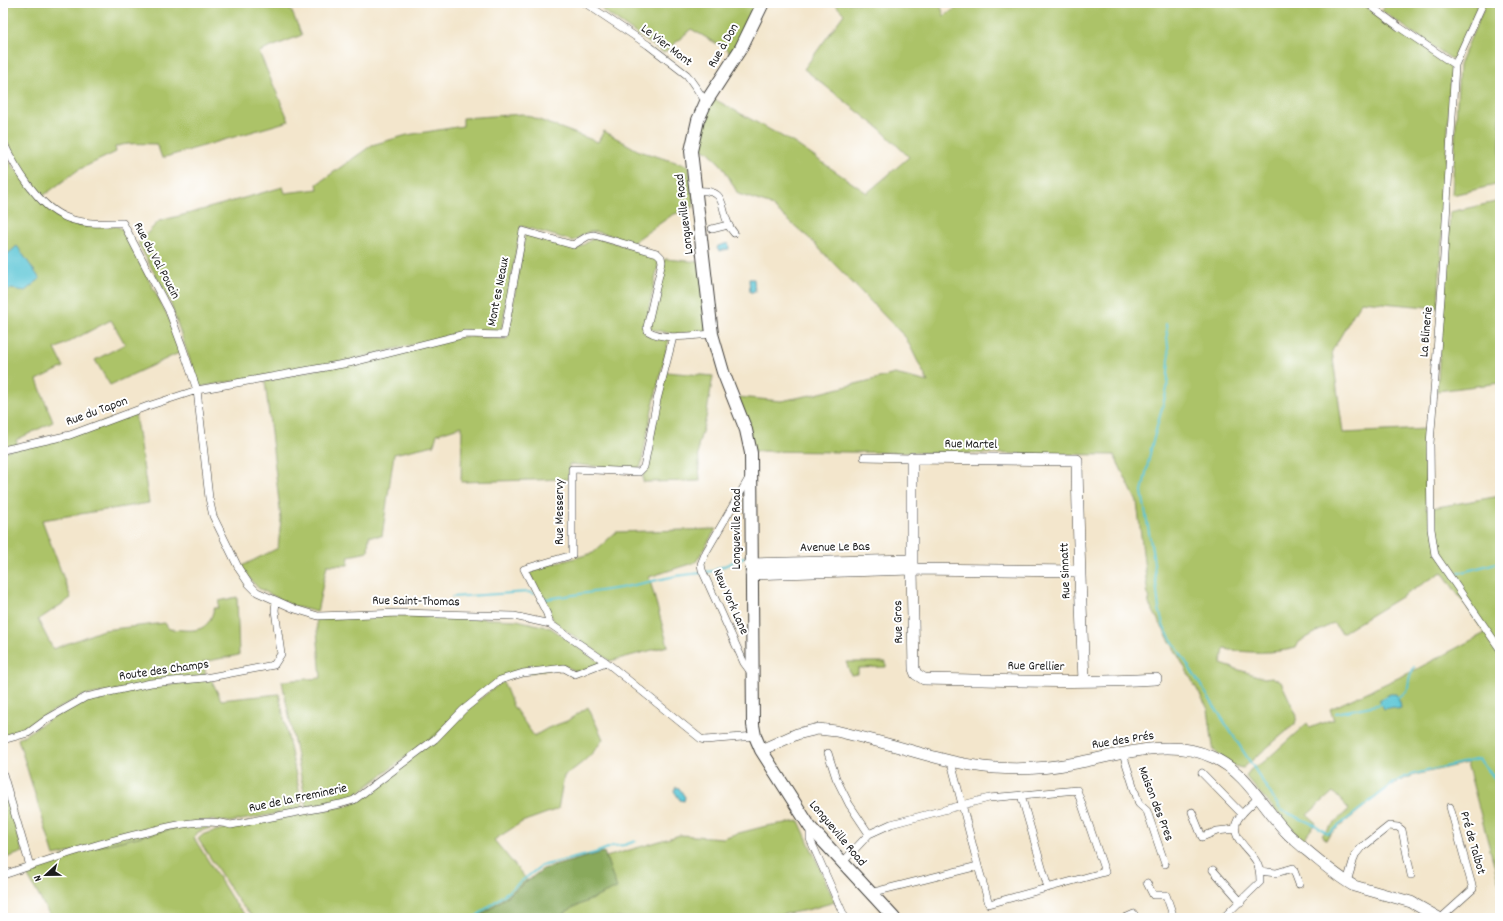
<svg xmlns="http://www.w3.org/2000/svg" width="1503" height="921" font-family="Dekko,sans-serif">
<rect width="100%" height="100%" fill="#fff"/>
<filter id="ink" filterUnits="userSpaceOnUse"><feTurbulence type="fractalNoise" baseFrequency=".025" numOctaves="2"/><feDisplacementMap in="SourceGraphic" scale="8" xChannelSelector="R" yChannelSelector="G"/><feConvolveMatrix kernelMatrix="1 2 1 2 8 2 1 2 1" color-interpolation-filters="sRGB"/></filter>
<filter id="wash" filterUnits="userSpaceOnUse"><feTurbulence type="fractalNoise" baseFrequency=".012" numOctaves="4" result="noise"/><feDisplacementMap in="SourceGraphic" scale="16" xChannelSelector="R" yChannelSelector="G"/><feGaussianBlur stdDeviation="0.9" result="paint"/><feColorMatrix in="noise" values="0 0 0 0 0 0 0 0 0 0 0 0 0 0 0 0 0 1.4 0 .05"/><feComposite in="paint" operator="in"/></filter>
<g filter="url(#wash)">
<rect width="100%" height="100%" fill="#f3e6cc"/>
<path fill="#acc368" stroke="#647042" d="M3,3H288L302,35L259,52L289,121L162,158L157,144C143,144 127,142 115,147L116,152L78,170L43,196L29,179L15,159L3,134Z
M605,3H758L731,57L728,50L691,29L664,53L602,10Z
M834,3H940L944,16L964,3H1361L1445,60L1450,68L1451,75L1438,308L1361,301L1332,351L1343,433L1426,429V509L1500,496V887L1467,763L1415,775L1404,779L1390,786L1329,835L1326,840L1322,835L1349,809L1333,792L1307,815L1316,823L1302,841L1246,777L1250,770L1265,761L1307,723L1310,728L1330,720H1334L1330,709L1411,672L1485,633L1442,572L1342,633L1333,623L1299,642L1296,648C1272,654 1248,653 1224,649L1221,664L1264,678L1272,677L1281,682L1297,716L1295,724L1243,768C1232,767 1217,757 1213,747L1208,709L1149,604L1137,502L1114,455L754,451L738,397L781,401L816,394L895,374L928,382L906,338L809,238L769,204L738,194L723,167L708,151L696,147C699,134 703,106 714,99L794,143L867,193L909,157L880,129L804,69L844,14Z
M1387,3H1480L1454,59L1450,58L1382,11Z
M1488,3H1500V184L1452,195L1459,65L1485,5Z
M523,114L598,142L604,131L639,151L689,166L694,207L672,215L632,243C620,239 597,228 586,233C581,235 580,239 573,241L521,226L501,332H465L329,365L199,387L170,302L138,243L159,221L187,214L283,187L285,193L318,189L317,184L372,145L407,135L463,126V118Z
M3,148L12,166L66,220L84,226H117L122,229L170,320L181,352L110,385L95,360L125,344L111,320L55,349L64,367L37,380L53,422L16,440L18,445L3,448Z
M1500,201V383L1437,391L1450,212Z
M525,234L577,249L592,239H602L654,255L659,261L644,333L669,339L651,414L641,466L636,470L569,464V479L461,482L462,426L437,434L434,445L394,454L382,536H369L368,552L349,556L348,565H327L317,612L293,606L258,588L246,574L242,566L278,548L281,519L265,381L466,336L507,339Z
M665,259L701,262L708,331L674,334L650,329Z
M666,372L713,376L706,418L698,446L700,481L643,482V475L646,471Z
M135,413L149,503L42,520L71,598L38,620L53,649L103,630L165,623L169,629C191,630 208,636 214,608H218L219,601L237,597L239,655L203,662L206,675L82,696L42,717L23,730L3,736V452Z
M716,529L696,562L649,577L668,646L610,661L555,623L528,571L593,553L616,532Z
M395,615L517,620L551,628L601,663L578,672L565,666L498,679L435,735L353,797L307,807L282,681L321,678L316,618Z
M846,662H886V667L858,668V674L851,675Z
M211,679L221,700L279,694L303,809L230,822L213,820L54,856L18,739L56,715L86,700L133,689Z
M503,681L513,706L534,736L548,728L567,721L588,707L603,739C593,755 580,765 564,776L558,809L522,822L494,840L527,880L477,918H254L239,902L198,839L204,834L226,828L346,806L355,802L464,711Z
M3,784L23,852L3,859Z
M799,821L835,902L807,910L764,918H558L572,908L616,888L606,857L680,835L723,838L735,834L766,826Z
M214,824L213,827L198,832L194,838L234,902L248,918H51L25,871L76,852L187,825Z"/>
<path fill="#89a95c" stroke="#52623c" d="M604,852L617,888L572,908L558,918H478L543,869Z"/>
<path fill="#5bc6d6" stroke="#3c7179" d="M728,243L729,249L719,251L717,249L718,246Z
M17,246L40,279L25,291L11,289L3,292V258Z
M749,279H754L755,292H750Z
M1390,694H1396L1400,702L1401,708L1397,709L1394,707L1384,709L1379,700Z
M676,787L679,788L685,797L684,801L680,800L674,791Z"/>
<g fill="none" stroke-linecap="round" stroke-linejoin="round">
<path stroke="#5bc6d6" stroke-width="2" d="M1166,324L1169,359L1167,389L1151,449L1142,492L1153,556L1159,609L1164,628L1281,810L1315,825L1328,834L1394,783L1404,777L1414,774L1479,759L1500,785
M705,572L713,571L744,557
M1459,573L1500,562
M452,597L529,592L534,594
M542,598L546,599L620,588L676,576L701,573
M1398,697C1412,691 1406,688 1410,676C1411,673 1413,670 1414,667
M1336,713L1381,704
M474,918L541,866L595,853L613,846L624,845L636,841"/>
</g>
</g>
<g filter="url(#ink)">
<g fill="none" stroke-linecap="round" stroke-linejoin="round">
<g stroke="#3c3a36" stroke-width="8">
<path id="street" d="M585,3L648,45L687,75L706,102
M1367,3L1399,27L1455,65
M1483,3L1455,65L1443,272L1430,444L1431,529L1435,555L1500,649
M3,142C15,167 38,206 65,217C83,225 104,223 123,223L169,311L182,346L197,390L209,498L213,516L239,569L249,584L257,592L295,609L318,616L400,613L514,616L550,624L606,662L701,739L705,740L755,736
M696,191C733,188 716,213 734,233
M712,229L728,225
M3,450L70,435L148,406L197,390L349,363L465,334L504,335L523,231L573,245L588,236L594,235L657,253L661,257L662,262L647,327L648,331C664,341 694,335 712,334
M864,457L912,458
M749,478L706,552L701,564L702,570L744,663L752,674
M550,624L547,614L524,569L572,555V469L639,472L644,467L657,400L673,337
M3,740L28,733L47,719L86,697L151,683L205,678L274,665L281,654L275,610L276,602
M828,753L836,778L849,804L869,834
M1123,754L1139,804L1147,811L1165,864
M951,762L978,866
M1202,773L1242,814
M3,774L30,866
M1021,795L1048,888
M1192,812L1202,837L1217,831L1235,829
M810,828V839L845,918
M842,863L869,834L891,824L989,798L1077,790L1105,872L989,904L978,866L870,893
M1213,870L1241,902
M1260,871L1276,873L1293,868L1299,884
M3,875C51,859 98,843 147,832C174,825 204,818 231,825L340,804L354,800L435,739L463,710L500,680L523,673L564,668L575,674L606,662
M1347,882L1355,855L1360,849L1389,826L1398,827L1402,830L1411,875
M1147,883L1153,895H1166L1174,918
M1125,918L1134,914
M1223,918L1260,882C1260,875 1260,868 1256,861C1249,849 1228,836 1238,819C1243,811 1252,804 1259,797
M1441,918L1473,889L1450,807"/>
</g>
<g stroke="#3c3a36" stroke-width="12">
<path id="secondary" d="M750,564L911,560
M1080,571L912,569V458L1077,460C1078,534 1081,608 1084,681
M751,574L912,569L914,669L916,674L924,679C1001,680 1079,684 1156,679
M761,750L797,734L818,729L836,731C861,737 885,743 909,750C937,758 966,766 995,768C1022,770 1049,768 1076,763C1119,755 1171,737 1212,757C1247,772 1263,808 1288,834C1293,839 1300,844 1306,850C1321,862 1336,876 1354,886L1411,902L1439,918"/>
</g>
<g stroke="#3c3a36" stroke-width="14">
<path id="primary" d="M763,3L741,48L706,102L698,120L691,151L712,334L723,372L746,430L751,453L753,725L755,736L761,750L810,827L894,918"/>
</g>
<use href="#street" stroke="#fff" stroke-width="7"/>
<use href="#secondary" stroke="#fff" stroke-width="11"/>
<use href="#primary" stroke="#fff" stroke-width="12"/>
</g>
</g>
<g text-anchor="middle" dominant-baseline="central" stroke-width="4" stroke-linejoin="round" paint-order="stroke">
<g font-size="13" fill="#1c1c1c" stroke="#fff">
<text transform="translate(666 46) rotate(37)">Le Vier Mont</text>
<text transform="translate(724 46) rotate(-60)">Rue à Don</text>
<text transform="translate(685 214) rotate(-97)">Longueville Road</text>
<text transform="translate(156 261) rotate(62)">Rue du Val Poucin</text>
<text transform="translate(499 292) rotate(-79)">Mont es Neaux</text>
<text transform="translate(1427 332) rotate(-85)">La Blinerie</text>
<text transform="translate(97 412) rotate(-20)">Rue du Tapon</text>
<text transform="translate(971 445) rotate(1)">Rue Martel</text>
<text transform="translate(560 512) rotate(-90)">Rue Messervy</text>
<text transform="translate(737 529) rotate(-90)">Longueville Road</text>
<text transform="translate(835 548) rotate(-1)">Avenue Le Bas</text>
<text transform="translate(1066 571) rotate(-92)">Rue Sinnatt</text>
<text transform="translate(416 602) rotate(1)">Rue Saint-Thomas</text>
<text transform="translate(730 602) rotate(66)">New York Lane</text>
<text transform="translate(899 622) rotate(-91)">Rue Gros</text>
<text transform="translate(1036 667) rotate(1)">Rue Grellier</text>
<text transform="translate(164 671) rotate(-8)">Route des Champs</text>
<text transform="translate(1123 741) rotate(-9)">Rue des Prés</text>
<text transform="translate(298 799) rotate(-12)">Rue de la Freminerie</text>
<text transform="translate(1155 804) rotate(69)">Maison des Pres</text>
<text transform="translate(837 834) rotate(50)">Longueville Road</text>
<text transform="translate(1472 843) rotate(74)">Pré de Talbot</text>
</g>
</g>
<rect width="1503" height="921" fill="none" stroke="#fff" stroke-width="16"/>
<g transform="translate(46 875) rotate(248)" stroke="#ffffff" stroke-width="3" paint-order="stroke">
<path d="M0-3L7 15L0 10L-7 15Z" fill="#1c1c1c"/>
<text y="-6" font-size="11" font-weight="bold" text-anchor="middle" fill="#1c1c1c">N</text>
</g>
</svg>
